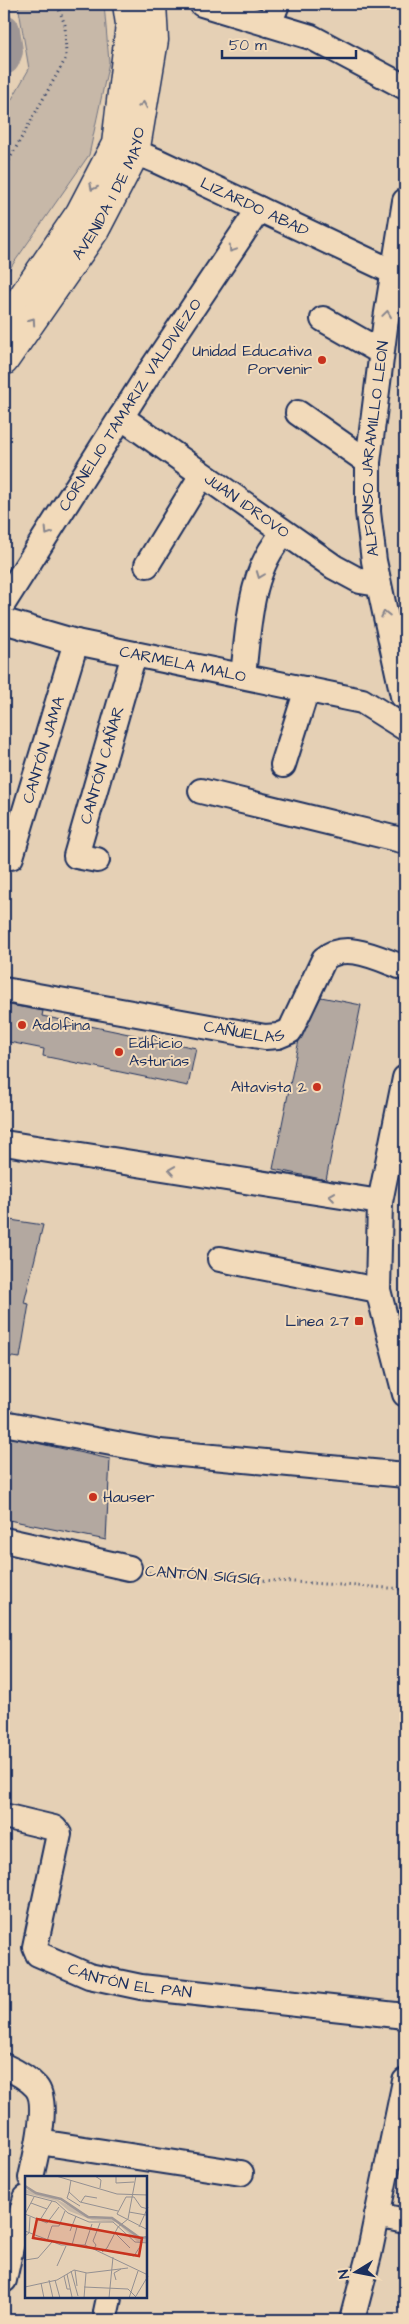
<svg xmlns="http://www.w3.org/2000/svg" width="409" height="2324" font-family="'Architects Daughter',sans-serif">
<rect width="100%" height="100%" fill="#e5d0b5"/>
<filter id="ink" filterUnits="userSpaceOnUse"><feTurbulence type="fractalNoise" baseFrequency=".02" numOctaves="2"/><feDisplacementMap in="SourceGraphic" scale="10" xChannelSelector="R" yChannelSelector="G"/><feConvolveMatrix kernelMatrix="1 2 1 2 8 2 1 2 1" color-interpolation-filters="sRGB"/></filter>
<g filter="url(#ink)">
<path fill="#c7b8a8" stroke="#717483" d="M18,4H104L109,62L89,155L4,277V113L29,69Z"/>
<g fill="none" stroke-linecap="round" stroke-linejoin="round">
<path stroke="#9e9695" stroke-width="32" d="M4,30L7,51L4,59"/>
</g>
<path fill="#b3a8a0" stroke="#1b2f5e" d="M321,997L361,1005L326,1180L273,1169L299,1040Z
M4,1004L43,1011L42,1016L196,1048L188,1086L43,1056L44,1049L4,1041Z
M4,1219L43,1225L24,1303L29,1304L20,1358L4,1356Z
M4,1436L110,1459L106,1540L4,1519Z"/>
<g fill="none" stroke-linecap="round" stroke-linejoin="round">
<g stroke="#1b2f5e" stroke-width="28">
<g id="minor">
<path d="M202,4L311,37L405,87"/>
<path d="M269,24L277,4"/>
<path id="s1" d="M118,145L157,161L393,272"/>
<path d="M323,319L381,352"/>
<path d="M298,413L368,462"/>
<path id="s2" d="M121,417L334,567L360,581L378,584"/>
<path d="M147,565L202,475"/>
<path id="s3" d="M4,602L149,373L259,209"/>
<path id="s4" d="M4,621L76,642L362,701L405,728"/>
<path d="M243,675C249,627 249,570 284,533"/>
<path id="s5" d="M403,696L374,561L368,512V462L386,319L405,201"/>
<path d="M283,765L307,689"/>
<path d="M201,791L405,841"/>
<path id="s6" d="M11,857L76,642"/>
<path id="s7" d="M97,860L76,856L134,654"/>
<path id="s8" d="M4,990L265,1037L278,1036L290,1031L324,959C346,940 381,960 405,968"/>
<path d="M405,1078L380,1202L378,1290L405,1394"/>
<path d="M4,1143L380,1202"/>
<path d="M220,1259L378,1290"/>
<path d="M9,1424L160,1452L405,1475"/>
<path d="M4,1540L129,1568"/>
<path id="s9" d="M4,1816L54,1828L59,1834L35,1947L38,1954L89,1976L141,1987L405,2016"/>
<path d="M4,2066C15,2071 28,2078 36,2087C50,2103 35,2158 31,2178"/>
<path d="M39,2142L241,2173"/>
<path d="M377,2215L405,2221"/>
<path d="M4,2280L11,2247L26,2198"/>
<path d="M106,2312L109,2298"/>
<path d="M352,2320L369,2255L405,2081"/>
</g>
</g>
<g stroke="#1b2f5e" stroke-width="31">
<g id="major">
<path d="M4,324L80,213L116,144L130,24L127,4"/>
<path id="s10" d="M4,361L95,230L135,153L154,40L152,4"/>
</g>
</g>
<path stroke="#1b2f5e" stroke-width="3" stroke-dasharray="1 4" stroke-linecap="butt" d="M4,169L66,58L65,25L57,4
M149,1573L405,1589"/>
<use href="#minor" stroke="#f2daba" stroke-width="24"/>
<use href="#major" stroke="#f2daba" stroke-width="28"/>
</g>
<defs><path id="oneway-chevron" d="M-2-3.5L2.5 0L-2 3.5" fill="none" stroke-width="1.6" stroke-linecap="round" stroke-linejoin="round" transform="scale(1.25)"/></defs>
<g stroke="#86848c">
<use href="#oneway-chevron" transform="translate(143 105) rotate(-80)"/>
<use href="#oneway-chevron" transform="translate(93 187) rotate(117)"/>
<use href="#oneway-chevron" transform="translate(232 249) rotate(124)"/>
<use href="#oneway-chevron" transform="translate(387 314) rotate(-82)"/>
<use href="#oneway-chevron" transform="translate(32 321) rotate(-55)"/>
<use href="#oneway-chevron" transform="translate(48 532) rotate(122)"/>
<use href="#oneway-chevron" transform="translate(260 575) rotate(111)"/>
<use href="#oneway-chevron" transform="translate(385 614) rotate(-103)"/>
<use href="#oneway-chevron" transform="translate(172 1170) rotate(-171)"/>
<use href="#oneway-chevron" transform="translate(332 1196) rotate(-172)"/>
</g>
</g>
<g fill="#c8321e" stroke="#f2daba" stroke-width="2">
<circle cx="322" cy="360" r="5"/>
<circle cx="22" cy="1025" r="5"/>
<circle cx="119" cy="1052" r="5"/>
<circle cx="317" cy="1087" r="5"/>
<rect x="354" y="1316" width="10" height="10" rx="2.5"/>
<circle cx="93" cy="1497" r="5"/>
</g>
<g text-anchor="middle" dominant-baseline="central" stroke-width="4" stroke-linejoin="round" paint-order="stroke">
<g font-size="16" fill="#1b2f5e" stroke="#f2daba">
<text stroke="none"><textPath href="#s10" startOffset="199">AVENIDA 1 DE MAYO</textPath></text>
<text stroke="none"><textPath href="#s1" startOffset="150">LIZARDO ABAD</textPath></text>
<text stroke="none"><textPath href="#s3" startOffset="234">CORNELIO TAMARIZ VALDIVIEZO</textPath></text>
<text stroke="none"><textPath href="#s5" startOffset="251">ALFONSO JARAMILLO LEON</textPath></text>
<text stroke="none"><textPath href="#s2" startOffset="154">JUAN IDROVO</textPath></text>
<text stroke="none"><textPath href="#s4" startOffset="184">CARMELA MALO</textPath></text>
<text stroke="none"><textPath href="#s6" startOffset="112">CANTÓN JAMA</textPath></text>
<text stroke="none"><textPath href="#s7" startOffset="116">CANTÓN CAÑAR</textPath></text>
<text stroke="none"><textPath href="#s8" startOffset="244">CAÑUELAS</textPath></text>
<text transform="translate(203 1575) rotate(4)">CANTÓN SIGSIG</text>
<text stroke="none"><textPath href="#s9" startOffset="279">CANTÓN EL PAN</textPath></text>
</g>
<g font-size="16" fill="#1b2f5e" stroke="#f2daba" text-anchor="end">
<text x="312" y="351">Unidad Educativa<tspan x="312" dy="18">Porvenir</tspan></text>
<text x="32" y="1025" text-anchor="start">Adolfina</text>
<text x="129" y="1043" text-anchor="start">Edificio<tspan x="129" dy="18">Asturias</tspan></text>
<text x="307" y="1087">Altavista 2</text>
<text x="349" y="1321">Linea 27</text>
<text x="103" y="1497" text-anchor="start">Hauser</text>
</g>
</g>
<g transform="translate(25 2176)">
<rect width="122" height="122" fill="#e5d0b5"/>
<path d="M0,13L29,22L68,42L87,43L114,62H122V66H113L91,46L67,44L44,35L32,25L0,17Z" fill="#c7b8a8"/>
<path fill="none" stroke="#9e9695" stroke-width="2.5" d="M0,10L11,17L36,23L63,41L87,42L115,62L123,61"/>
<path fill="none" stroke="#949092" stroke-width="1" d="M31,0L92,18L123,19M70,0L76,4L75,12M91,0V7L109,6M46,4L44,16L55,26L93,35M44,16L42,22L55,30M0,18L31,26L43,37L64,46H88L110,66L123,67M56,26L60,20L72,22M6,27L22,33M123,33L116,31L109,21H101L92,38L123,54M104,36L121,39M0,38L22,47L34,31M0,38L9,21M15,44L27,25M114,51L123,31M0,55L36,69H60L123,99M45,55L51,40M89,56L105,72M0,60L4,57L5,41M22,65L27,50H34L40,35M47,69L52,51M60,69L67,48M69,73L71,69L68,65L75,47M82,74L109,80L116,69M77,76L82,72L93,51L103,43L111,0M0,84L13,82L27,66M32,90L41,70M50,94L52,110M46,95L53,120M42,98L47,121M39,100L42,113H45M24,104L28,122M30,104L35,122M91,104L89,97L96,93M16,107L19,122M0,111L32,104L49,94L62,97L103,92M59,111L103,113L112,122M111,120L123,100M59,122L61,97M84,122L88,81M104,122L113,95"/>
<path fill="#c8321e" fill-opacity="0.15" stroke="#c8321e" stroke-width="2.5" d="M12,43L117,62L114,80L8,62Z"/>
<rect width="122" height="122" fill="none" stroke="#1b2f5e" stroke-width="2.5"/>
</g>
<rect width="409" height="2324" fill="none" stroke="#f2daba" stroke-width="20"/>
<rect x="10" y="10" width="389" height="2304" fill="none" stroke="#1b2f5e" stroke-width="2" filter="url(#ink)"/>
<g transform="translate(356 2272) rotate(260)" stroke="#f2daba" stroke-width="4" paint-order="stroke">
<path d="M0-4L9 19L0 12L-9 19Z" fill="#1b2f5e"/>
<text y="-8" font-size="14" font-weight="bold" text-anchor="middle" fill="#1b2f5e">N</text>
</g>
<path d="M222 50v8h134v-8" fill="none" stroke="#1b2f5e" stroke-width="2.5"/>
<text x="229" y="50" font-size="15" fill="#1b2f5e" stroke="#f2daba" stroke-width="4" paint-order="stroke">50 m</text>
</svg>
